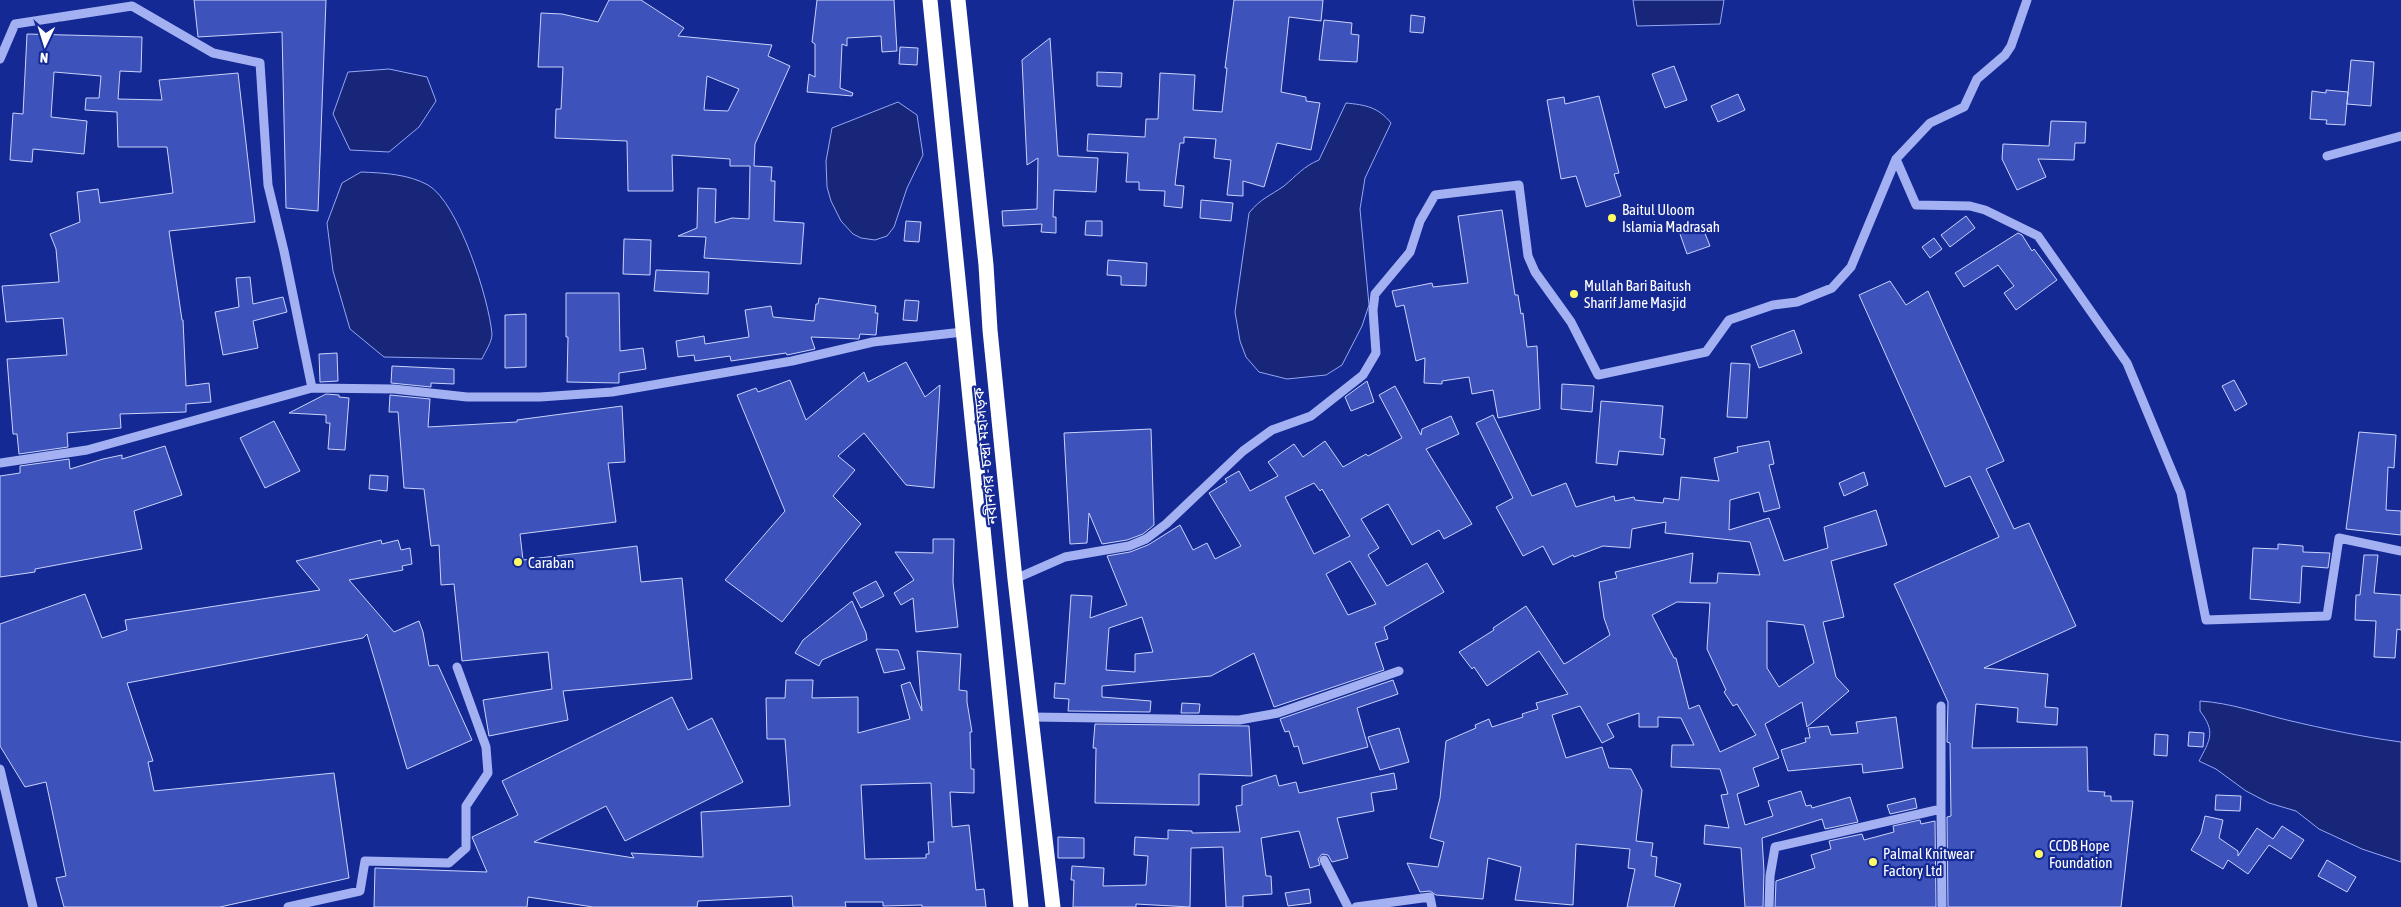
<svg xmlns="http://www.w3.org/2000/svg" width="2401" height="907" font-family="'Asap Condensed','Noto Sans Bengali',sans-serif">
<rect width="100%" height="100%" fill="#142993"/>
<path fill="#172678" stroke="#95a7f5" d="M1633,0H1724L1720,24L1637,26Z
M389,69L427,77L436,101L419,127L389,152L350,150L333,114L348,72Z
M898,102L917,115L923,155L907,188L894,227L887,236L875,240L861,238L853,234L841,221L831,201L827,187L826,161L832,128Z
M1346,103C1366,105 1378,107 1391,123L1365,178L1360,209L1369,305L1362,326L1342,365L1326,375L1287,379L1259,372L1246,357L1240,341L1235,312L1249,213C1261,198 1270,196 1284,186C1296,176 1304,166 1319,160Z
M361,172C384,173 408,174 428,185C459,203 489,300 492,334C492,342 485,352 482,359L384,357L350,329L333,271L327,223L342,183Z
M2200,701C2231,703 2258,713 2287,720C2325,729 2363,737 2401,742V862L2362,849L2319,829L2296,811L2269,803L2246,791L2216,769L2199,761C2210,740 2216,732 2200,711Z"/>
<path fill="#3d53bb" stroke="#cad3fc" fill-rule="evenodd" d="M194,0H326L318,211L286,208L282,32L198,37Z
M609,0H641L684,28L678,36L772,45L768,56L790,66L755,144L754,166L772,167L771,181H775L774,221L804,223L801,264L704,258L706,237L678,236L697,228L698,188L716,189L715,223L732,218L749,219L750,166H730V159L672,155L673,191H628L627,141L555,138L556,109H561L563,67H538L541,13L562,14L598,22ZM707,76L739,89L728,111L704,110Z
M817,0H894L897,51L882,52L881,36L847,38V46L842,44L840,88L853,93L852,96L807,92L809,74L815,77V44L812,42Z
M1234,0H1323L1321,21L1289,17L1281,92L1306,97V101L1320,103L1311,150L1277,143L1264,187L1243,181V196L1227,195L1231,160L1214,158L1216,139L1184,137V143H1180L1175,185L1184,186L1182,208L1164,206L1165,191L1139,190V182H1126L1128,153L1087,151L1088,134L1145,137L1146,119H1158L1160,73L1195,75L1193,110L1222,112L1227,68H1225Z
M1411,15L1425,17L1423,33L1410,32Z
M1324,20L1352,23L1351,34L1359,35L1357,62L1319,60Z
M27,34L142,37L141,72L120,71L118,99L162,100L159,80L238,73L255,222L169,231L182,320H183L186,386L209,383L211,402L186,404V412L120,414L121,428L67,433L68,447L19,454L17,434H13L7,359L67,355L63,318L6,322L2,286L59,282L56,249L50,234L80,222L77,192L98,189L100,203L173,193L167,147H118L117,112L85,110L86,98H99L101,76L54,72L51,117L87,121L84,154L33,149L32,162L10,160L13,113L23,114Z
M1050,38L1058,156L1098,158L1096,192L1054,190L1053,217H1056V233L1041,232L1042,224L1003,226L1002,211L1037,209L1038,158L1027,165L1022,60Z
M900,47L918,48L917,65L899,64Z
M2351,60L2374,62L2371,106L2347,104Z
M1674,66L1687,100L1665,108L1652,74Z
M1097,72L1122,73L1121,87L1097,86Z
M2326,90L2348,92L2345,125L2326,124L2327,120L2310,119L2312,91L2326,93Z
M1738,94L1745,110L1718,122L1711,106Z
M1599,96L1619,173L1614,174L1621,196L1586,207L1576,176L1561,179L1547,100L1564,97L1565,104Z
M2051,121L2086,122L2085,143H2075L2074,160L2038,159L2046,177L2017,190L2002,159L2003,144L2049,146Z
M1201,200L1233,203L1231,221L1200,218Z
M1502,210L1515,295H1518L1521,314L1523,313L1527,347L1537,346L1540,409L1498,418L1493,390L1472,394L1469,377L1442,381V384L1424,383L1425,358L1416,361L1404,305L1396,307L1392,291L1432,283L1433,287L1468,283L1458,216Z
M1966,216L1975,228L1950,247L1941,235Z
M906,221L921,222L919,242L904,241Z
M1086,221H1102V236L1085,235Z
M1702,226L1710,246L1687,254L1680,234Z
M2018,233L2022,235L2032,251L2034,249L2057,280L2016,310L2004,293L2014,286L1998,265L1964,287L1955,273Z
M1934,238L1942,249L1930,258L1922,247Z
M624,239L651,240L650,275L623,274Z
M1108,260L1147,263L1146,286L1121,285V276L1107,275Z
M656,270L709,272L708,294L654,291Z
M250,277L253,304L283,297L287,312L253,321L258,348L223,355L215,312L239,307L236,278Z
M1890,281L1906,305L1928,291L2004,461L1986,469L2014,529L2029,523L2076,626L1984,668L2048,674L2045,707L2058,708L2057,725L2017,722L2018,708L1976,704L1972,748L2087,747L2088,791L2105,792L2104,796H2111V801H2133L2121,907H1948L1947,817L1951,816L1950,743L1947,742L1948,702L1894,584L1999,537L1970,476L1945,487L1859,295Z
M566,293H619L620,351L643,348L646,369L619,373V383L567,382L568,337H566Z
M819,298L876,306L875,313H878L876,335L860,334L859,339L811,337L815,349L787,355L786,353L731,361L730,356L695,361L694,355L678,357L676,341L704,336L705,344L749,337L745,310L771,306L773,317L814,321L816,304H818Z
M905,300L919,301L917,321L903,320Z
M526,314V367L505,368V315Z
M1794,330L1802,353L1759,368L1751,346Z
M337,353L338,381L320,382L319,354Z
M906,362L925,397L940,385L934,488L906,485L864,433L838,456L855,470L833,496L861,524L782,622L725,580L785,511L737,395L756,388L758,392L790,380L806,420L864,372L868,382Z
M1731,363L1750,364L1747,418L1727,417Z
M392,366L454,369V384L431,383V387L391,383Z
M2234,380L2247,404L2235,411L2222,386Z
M1367,381L1374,402L1351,411L1345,397Z
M1562,384L1594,386L1592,412L1561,409Z
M1395,386L1421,435L1422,429L1451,416L1459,434L1426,449L1472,524L1444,539L1439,530L1412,545L1388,504L1361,519L1379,548L1368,555L1387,586L1427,563L1444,592L1384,627L1388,639L1375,643L1384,670L1274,707L1254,653L1211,676L1102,686V697L1151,701L1150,712L1068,711L1069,699L1054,698L1055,683L1065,684L1071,595L1092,596L1090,618L1127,605L1107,556L1130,552L1148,545L1180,525L1193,550L1207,543L1215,559L1241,546L1209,493L1227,482L1225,479L1239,471L1250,491L1278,476L1268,462L1294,444L1303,457L1325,441L1343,467L1366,454L1368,456L1402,438L1379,395ZM1314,483L1320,491L1322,489L1350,536L1314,554L1285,497ZM1350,561L1376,604L1348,615L1326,574ZM1142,617L1153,652L1135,654V672L1106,670L1109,628Z
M326,394L339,395V397L349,398L345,450L328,449L330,423H326V415L289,413Z
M390,395L430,399L428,427L517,422V420L622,406L625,462L608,463L616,522L520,534L523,560L637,546L641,582L682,578L692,679L563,691L568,720L489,736L483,700L552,689L548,652L462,661L454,584L441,585L439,545L431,546L424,489L404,488L398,412H389Z
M1601,401L1663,406L1660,438L1665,439L1663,455L1619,451L1617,465L1596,463Z
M1493,415L1532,496L1566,483L1576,507L1614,496L1615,501L1634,497L1635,500L1663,503L1664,498L1679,500L1681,477L1719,481L1714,458L1738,452L1737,447L1769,441L1774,464L1769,465L1780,508L1764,512L1759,492L1730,500L1729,530L1769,518L1784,561L1828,548L1824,527L1876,510L1887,545L1831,561L1844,617L1823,622L1836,677L1849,691L1807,727L1802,702L1765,724L1779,758L1753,768L1759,786L1737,794L1745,825L1773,816L1768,801L1801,791L1806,806L1811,805L1812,808L1850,797L1858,822L1825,829L1822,819L1762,838L1764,871L1763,907H1745L1741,848L1704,844L1705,825L1729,828L1721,795L1728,794L1720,769L1671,767L1672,745H1694L1681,718L1658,717V727H1639V713L1607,724L1614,737L1602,743L1580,706L1552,715L1566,758L1602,747L1609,768L1631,769L1642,790L1636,841L1653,843L1651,856L1657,857L1655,876L1681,884L1674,907H1627L1635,869L1628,868L1630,849L1576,844L1573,905L1515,900L1521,867L1488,858L1483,899L1436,895L1430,891L1420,892L1407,863L1438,867L1444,842L1430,838L1440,798L1446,741L1476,728L1475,725L1489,719L1492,727L1523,717L1522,714L1538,709L1536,703L1568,694L1539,651L1487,686L1474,667L1472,669L1459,652L1494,630L1493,628L1526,606L1564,664L1568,662L1610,635L1604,618L1599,582L1617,578L1615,572L1693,553L1690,583H1717L1718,573L1760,575L1750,542L1665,533L1666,522L1632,529L1630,548L1603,546L1574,557L1573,555L1553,565L1543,546L1523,556L1496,507L1513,498L1476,423ZM1677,602L1710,603L1707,649L1726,690L1724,692L1733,706L1737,704L1756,735L1720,752L1699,705L1689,709L1676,658H1674L1652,615ZM1767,621L1804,625L1814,663L1779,687L1767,668Z
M274,421L300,471L265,488L240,438Z
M1151,429L1154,525L1143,534L1127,540L1102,544L1089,513L1087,543L1070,544L1064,433Z
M2359,432L2396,435L2394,468L2388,467L2386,510L2401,511V535L2346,529Z
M165,446L182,495L134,511L142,549L35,569V572L0,577V476L20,473V466L69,459L70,469L103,459L122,455V459Z
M1864,472L1868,485L1844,496L1839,483Z
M370,475L388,476L387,491L369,489Z
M933,539H954L953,582L958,627L916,632L913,598L901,605L894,593L914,580L895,552L933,553Z
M381,540L382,544L398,540L401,550L410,548L412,564L402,566L403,570L349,580L394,632L419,621L423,632L429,666L438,665L472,740L407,769L367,634L363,638L127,683L153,761L148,762L154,791L334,773L349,878L220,907H64L56,878L66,876L46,782L25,787L0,746V624L85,594L102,638L127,630L125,620L320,590L296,561Z
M2278,544L2303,546V552L2330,553L2328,568L2302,566L2300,603L2250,599L2253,548L2278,549Z
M2364,555H2378L2374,593L2401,595V630L2397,629L2395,658L2374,657L2376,621L2355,620L2356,595H2360Z
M876,581L884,596L861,608L853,593Z
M852,601L866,633L867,640L822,660L819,666L795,653L803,640Z
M876,649L898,650L905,669L884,673Z
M917,651L961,654L959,690L967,691V702L972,732H970L971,769H974V793L950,792L952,827L969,825L976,890L984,889L986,907H922V905L883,906V902H845L846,907H793L792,896L698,901L697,907H593L528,897L527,907H374L375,868L487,872L472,837L518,815L502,781L672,697L688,730L712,718L743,782L625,841L606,806L534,842L634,858L631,853L703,857L701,812L790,806L785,739H767L766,698H785L786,680H813L812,698L858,697V733L910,719L901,685L910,682L922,711ZM931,783L934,842H928L929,854H926V858L865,859L861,785Z
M1393,680L1398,694L1357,708L1368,747L1303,764L1298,746L1294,747L1289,731L1285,732L1280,719Z
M1182,703L1200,704L1199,713H1181Z
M1896,717L1903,768L1863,773L1862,764L1788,771L1781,750L1806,742L1805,738H1810L1808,728L1828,726L1831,735L1858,733L1856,722Z
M1095,724L1249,726L1252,776L1199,774V805L1095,803L1096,748H1093Z
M1399,728L1409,762L1380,770L1368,737Z
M2189,732L2204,733L2203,747L2188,746Z
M2155,734L2168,735L2167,756L2154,755Z
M1394,773L1397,789L1371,793L1374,811L1337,818L1348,858L1332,862L1328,855L1322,854L1318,859L1320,865L1310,868L1299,831L1261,838L1266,876H1271L1272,894L1243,896V907H1226L1223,847L1191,848L1190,907L1136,904V907H1073L1074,880H1071L1072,866L1104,868L1103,886L1146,885L1148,856L1134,855L1135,837L1168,839V830L1192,831V833L1240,832L1236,806L1242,805V786L1276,775L1279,786L1296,782L1299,793Z
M2216,795L2241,796L2240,811L2215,810Z
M1915,798L1917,808L1890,814L1887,805Z
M2205,816L2223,820L2219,838L2238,851V856L2257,828L2273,839L2282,826L2304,840L2291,859L2269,845L2248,874L2228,860L2223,869L2191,850L2201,833Z
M1920,820L1921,824L1935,821L1936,907H1775L1776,881L1815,868L1811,855L1831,849L1829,841L1862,834L1864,840L1894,832L1893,826Z
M1058,837L1084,838V858H1058Z
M2327,860L2356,877L2347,892L2318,876Z
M1309,889L1311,903L1288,906L1285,893Z"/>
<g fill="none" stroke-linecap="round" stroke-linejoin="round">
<path stroke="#a3b1f2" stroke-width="9" d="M0,59L15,24L132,6L213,53L260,63L268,185L284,251L312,388
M2327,156L2401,136
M1896,159L1916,205L1970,206L1985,210L2038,236L2127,363L2181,493L2206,620L2327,616L2339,538L2401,551
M0,463L87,450L312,388L394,389L467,397H540L612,392L792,361L873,342L963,332
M1015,579L1065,557L1129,546L1146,539L1166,524L1243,451L1272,430L1311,416L1363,375L1376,353L1373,310L1375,294L1410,252L1420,221L1435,195L1519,185L1528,256L1535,272L1571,322L1598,375L1706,352L1729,320L1773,305L1797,302L1832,288L1851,267L1896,159L1930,123L1964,107L1977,79L2005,55L2011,46L2027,0
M1032,717L1239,720L1278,713L1399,671
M0,769L33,907
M1941,809L1942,907
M1324,860L1348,907
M288,907L360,891L365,861L449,863L466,848V806L488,773L486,747L457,667
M1356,907L1430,897L1432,907
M1769,907L1770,876L1775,847L1941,809V706"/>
<path stroke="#fff" stroke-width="15" d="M930,0L1021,907
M958,0L986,265L990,330L1015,579L1053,907"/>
</g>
<g fill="#fffc63" stroke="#142993" stroke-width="2">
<circle cx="1612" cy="218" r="5"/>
<circle cx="1574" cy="294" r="5"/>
<circle cx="518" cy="562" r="5"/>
<circle cx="2039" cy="854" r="5"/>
<circle cx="1873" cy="862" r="5"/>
</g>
<g text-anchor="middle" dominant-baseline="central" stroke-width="4.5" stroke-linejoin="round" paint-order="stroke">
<g font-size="15" fill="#fff" stroke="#142993" text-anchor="start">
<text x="1622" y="209">Baitul Uloom<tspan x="1622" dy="17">Islamia Madrasah</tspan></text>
<text x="1584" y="285">Mullah Bari Baitush<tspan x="1584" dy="17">Sharif Jame Masjid</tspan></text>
<text x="528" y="562">Caraban</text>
<text x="2049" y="845">CCDB Hope<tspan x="2049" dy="17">Foundation</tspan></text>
<text x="1883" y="853">Palmal Knitwear<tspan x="1883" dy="17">Factory Ltd</tspan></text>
</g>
<g font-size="15" fill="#fff" stroke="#142993">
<text transform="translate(985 456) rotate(-96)">নবীনগর - চন্দ্রা মহাসড়ক</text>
</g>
</g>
<g transform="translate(45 45) rotate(184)" stroke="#142993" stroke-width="4" paint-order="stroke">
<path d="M0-4L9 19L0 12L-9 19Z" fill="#ffffff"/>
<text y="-8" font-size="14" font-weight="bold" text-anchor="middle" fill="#ffffff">N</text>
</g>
</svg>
